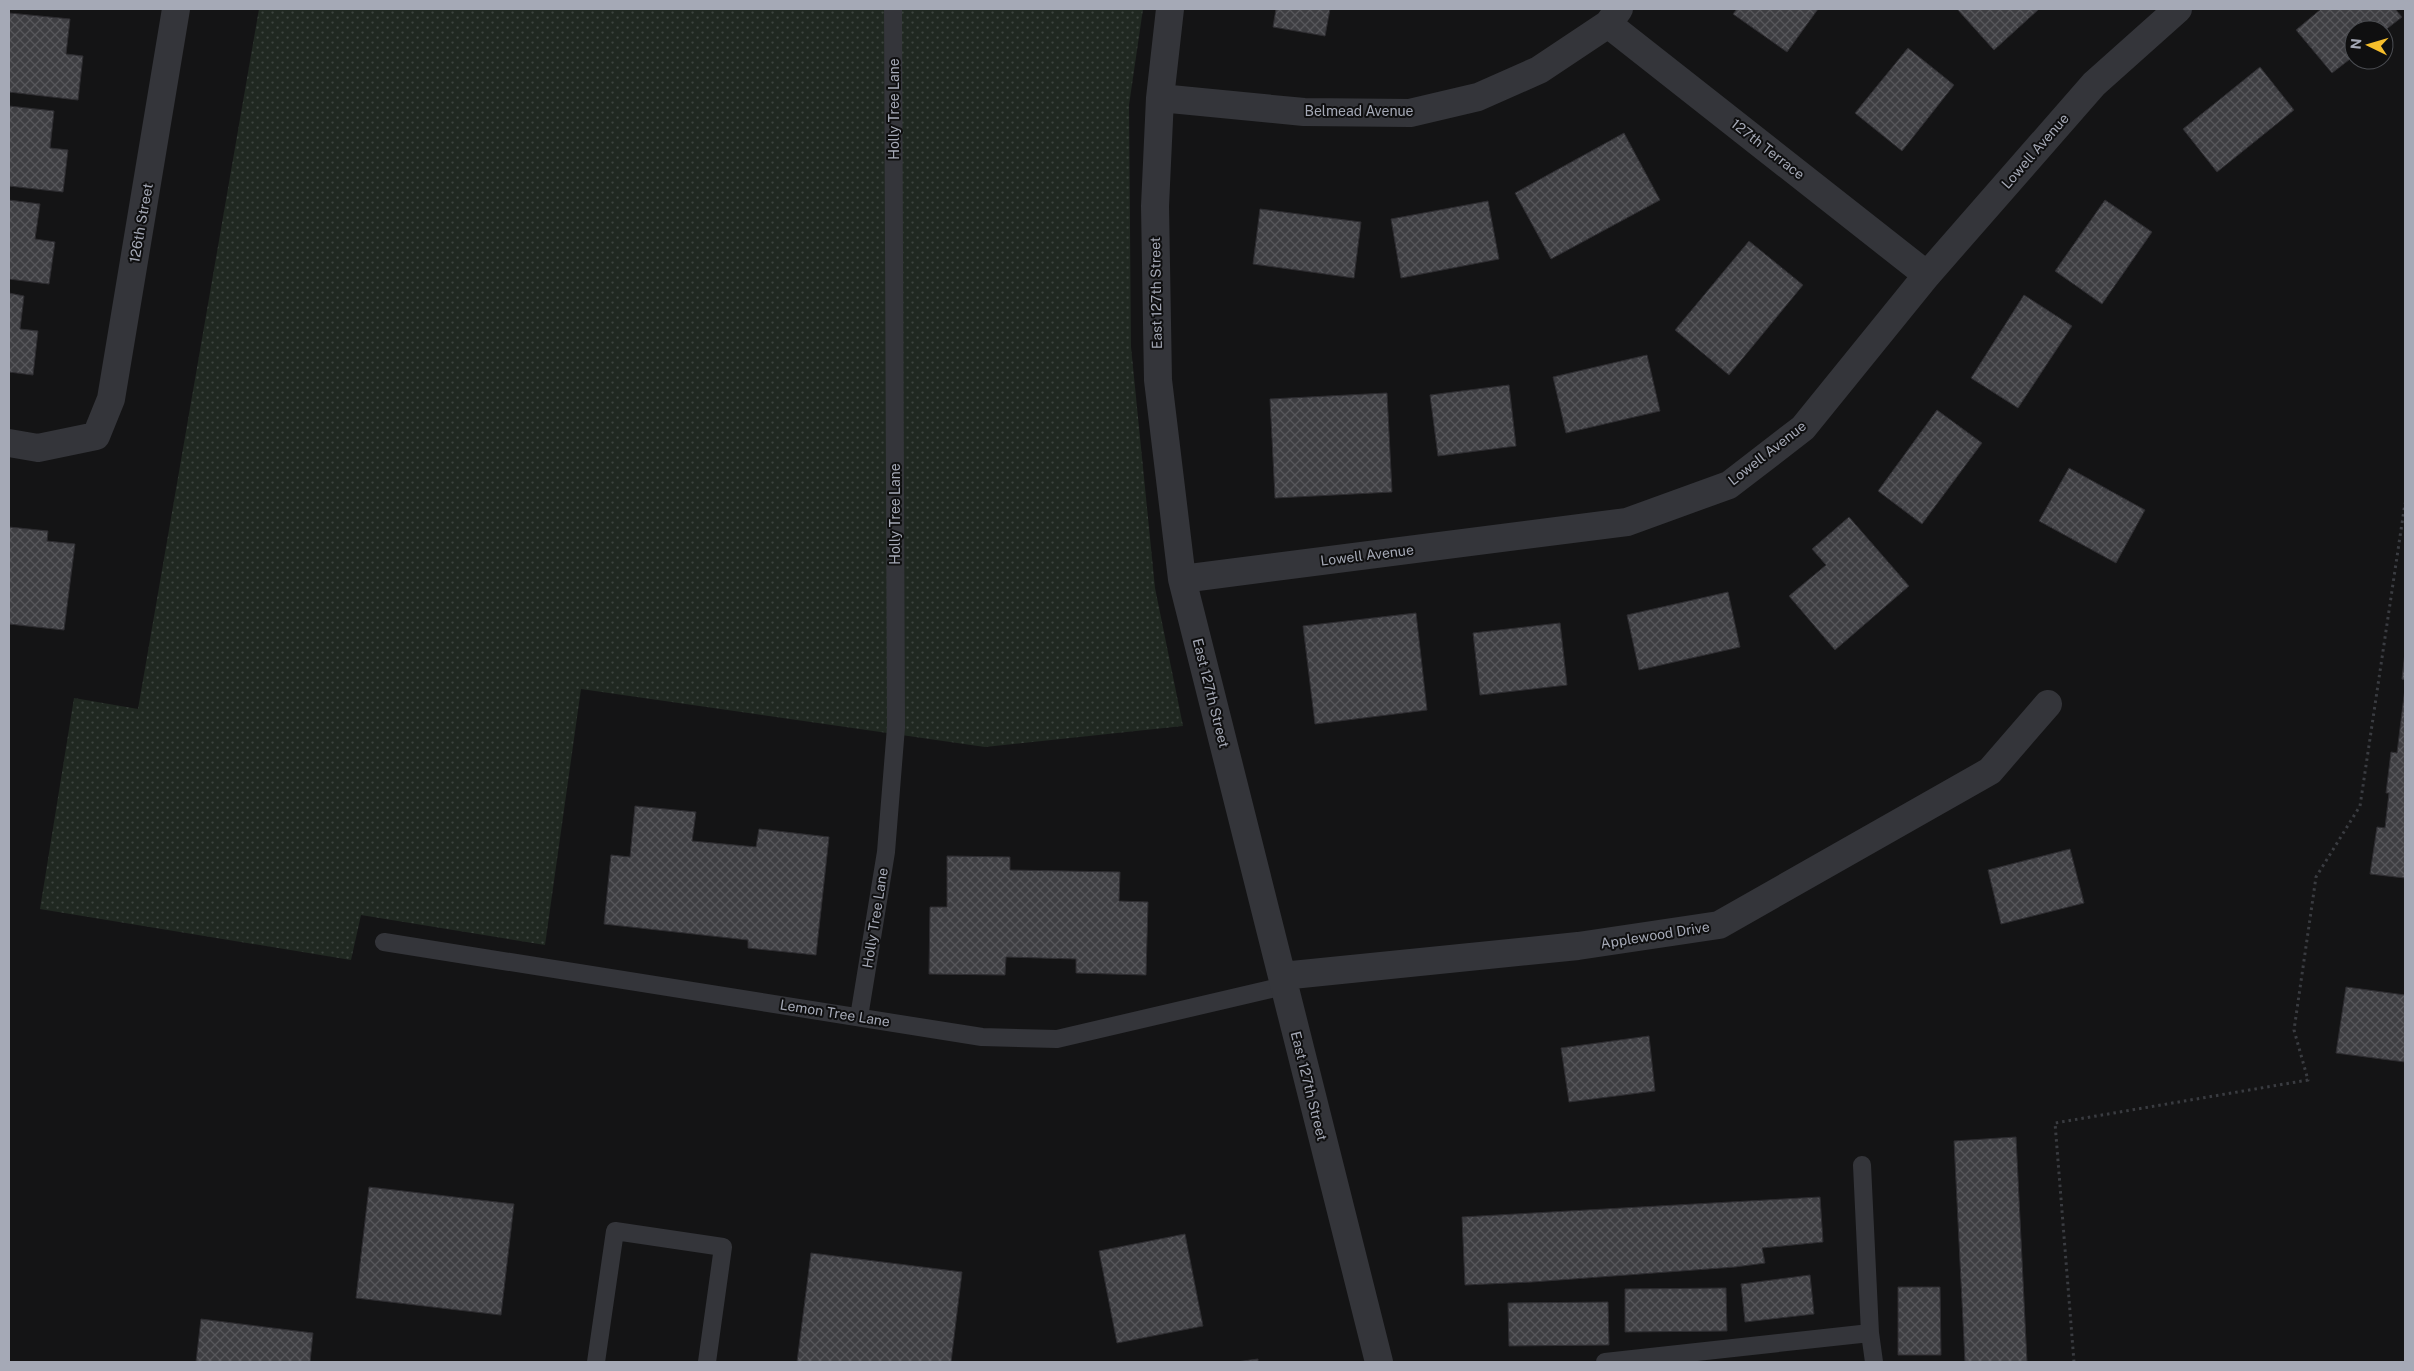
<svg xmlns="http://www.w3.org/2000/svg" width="2414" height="1371" font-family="'Public Sans',sans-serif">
<defs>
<pattern id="grass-dots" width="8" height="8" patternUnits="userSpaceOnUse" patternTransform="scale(1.25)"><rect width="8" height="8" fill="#202821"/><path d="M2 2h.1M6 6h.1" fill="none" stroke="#3d443f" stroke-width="1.8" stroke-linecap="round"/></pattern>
<pattern id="building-cross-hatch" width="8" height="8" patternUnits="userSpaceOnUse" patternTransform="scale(1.25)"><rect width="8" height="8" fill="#3e3e42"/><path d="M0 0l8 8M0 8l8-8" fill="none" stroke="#57575b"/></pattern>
</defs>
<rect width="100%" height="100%" fill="#141415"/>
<path fill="url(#grass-dots)" d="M259,9H1143L1129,105L1131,347L1155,588L1183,726L985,747L581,689L545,945L361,915L351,960L40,909L74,698L138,709Z"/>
<path fill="url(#building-cross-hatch)" stroke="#2e2d31" d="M1276,9H1330L1325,36L1273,27Z
M1737,9H1818L1787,52L1733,14Z
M1957,9H2039L1994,50Z
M2321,9H2395L2402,17L2384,31L2354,30V56L2332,73L2296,30Z
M9,13L70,19L66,54L83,56L78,100L9,92Z
M1908,48L1954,85L1902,151L1855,113Z
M2260,67L2294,110L2217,172L2183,129Z
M9,106L54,111L50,148L68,150L63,192L9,186Z
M1624,133L1660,200L1551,259L1515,193Z
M9,200L40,204L35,239L55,242L49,284L9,279Z
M2105,200L2152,232L2102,304L2055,271Z
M1488,201L1499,259L1401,278L1391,219Z
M1260,209L1361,222L1354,278L1253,264Z
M1749,241L1803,285L1729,375L1675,330Z
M9,293L24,296L20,329L38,331L33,375L9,372Z
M2024,295L2072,326L2018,408L1971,378Z
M1647,355L1660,411L1566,433L1553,377Z
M1509,385L1516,446L1438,456L1430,395Z
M1387,393L1392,492L1275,498L1270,399Z
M1937,410L1982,443L1922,524L1878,491Z
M2069,468L2145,510L2116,563L2039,521Z
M1849,517L1909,586L1835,650L1789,596L1826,565L1812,549Z
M9,527L48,531L47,541L75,544L64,630L9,624Z
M1728,592L1740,647L1639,670L1627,615Z
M1416,613L1427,710L1315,724L1303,626Z
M1560,623L1567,685L1480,695L1473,633Z
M2405,652V680L2402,679Z
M2405,688V878L2370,874L2377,827L2385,828L2389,793H2386L2391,752L2397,753Z
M635,806L696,812L692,841L756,847L759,829L829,837L816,955L748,948V940L604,924L611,855L630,857Z
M2070,849L2084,903L2001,924L1988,870Z
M947,856L1010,857V870L1120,872L1119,901L1148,902L1146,975L1076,973V959L1006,957L1005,975L929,974L930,907H947Z
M2346,987L2405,995V1062L2336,1053Z
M1649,1036L1655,1091L1569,1102L1561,1048Z
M2016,1137L2027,1362H1965L1954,1141Z
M369,1187L514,1204L501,1315L356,1298Z
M1820,1197L1823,1242L1762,1248L1765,1263L1735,1267L1532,1282L1465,1285L1462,1217Z
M1185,1234L1203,1326L1117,1343L1099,1251Z
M811,1253L962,1272L951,1362H797Z
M1810,1275L1814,1314L1745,1322L1741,1284Z
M1898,1287H1940L1941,1355H1898Z
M1726,1288L1727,1331L1625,1332V1289Z
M1608,1302L1609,1345L1509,1346L1508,1303Z
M201,1319L313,1333L310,1362H196Z
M1258,1359V1362H1236Z"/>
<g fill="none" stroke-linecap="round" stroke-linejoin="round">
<path stroke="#3a3c41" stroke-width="3" stroke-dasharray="2.5 4" stroke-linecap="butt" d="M2074,1362L2055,1123L2308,1080L2294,1030L2316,877L2360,806L2405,503"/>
<path stroke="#34353a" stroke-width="18" d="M384,942L982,1037L1057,1039L1284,986
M859,1017L886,852L896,727L893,9
M1862,1165L1870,1333L1874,1362
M596,1362L615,1231L723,1247L707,1362
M1605,1362L1870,1333"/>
<path stroke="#34353a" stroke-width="28" d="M1170,9L1160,98L1155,206L1158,380L1182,579L1379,1362
M1608,24L1927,275
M1160,98L1304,112L1410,113L1478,97L1539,70L1608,24L1619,9
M9,443L38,448L96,436L111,399L176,9
M1182,579L1627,522L1729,485L1803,428L1927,275L2094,84L2178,9
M1282,976L1578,946L1719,925L1990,771L2048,704"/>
</g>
<g text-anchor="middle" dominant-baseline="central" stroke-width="4" stroke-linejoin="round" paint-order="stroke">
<g font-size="14" fill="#a5a9b6" stroke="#0f0f10">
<text transform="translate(894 109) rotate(-90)">Holly Tree Lane</text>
<text x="1359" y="111">Belmead Avenue</text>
<text transform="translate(1768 149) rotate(38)">127th Terrace</text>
<text transform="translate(2035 151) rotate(-49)">Lowell Avenue</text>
<text transform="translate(141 223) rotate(-80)">126th Street</text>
<text transform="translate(1156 293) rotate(-91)">East 127th Street</text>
<text transform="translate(1767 453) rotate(-38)">Lowell Avenue</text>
<text transform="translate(895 514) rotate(-90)">Holly Tree Lane</text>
<text transform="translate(1367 555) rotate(-7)">Lowell Avenue</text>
<text transform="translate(1211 693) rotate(76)">East 127th Street</text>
<text transform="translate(875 918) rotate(-81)">Holly Tree Lane</text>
<text transform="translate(1655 935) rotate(-9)">Applewood Drive</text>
<text transform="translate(835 1013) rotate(9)">Lemon Tree Lane</text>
<text transform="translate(1309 1086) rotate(76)">East 127th Street</text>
</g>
</g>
<rect width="2414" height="1371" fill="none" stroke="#a5a9b6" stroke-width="20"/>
<g transform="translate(2369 45) rotate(275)"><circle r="24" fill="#0f0f10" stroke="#4b4d52"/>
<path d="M0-4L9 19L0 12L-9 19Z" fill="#f6be2b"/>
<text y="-8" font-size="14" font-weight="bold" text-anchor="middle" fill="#a5a9b6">N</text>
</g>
</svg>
